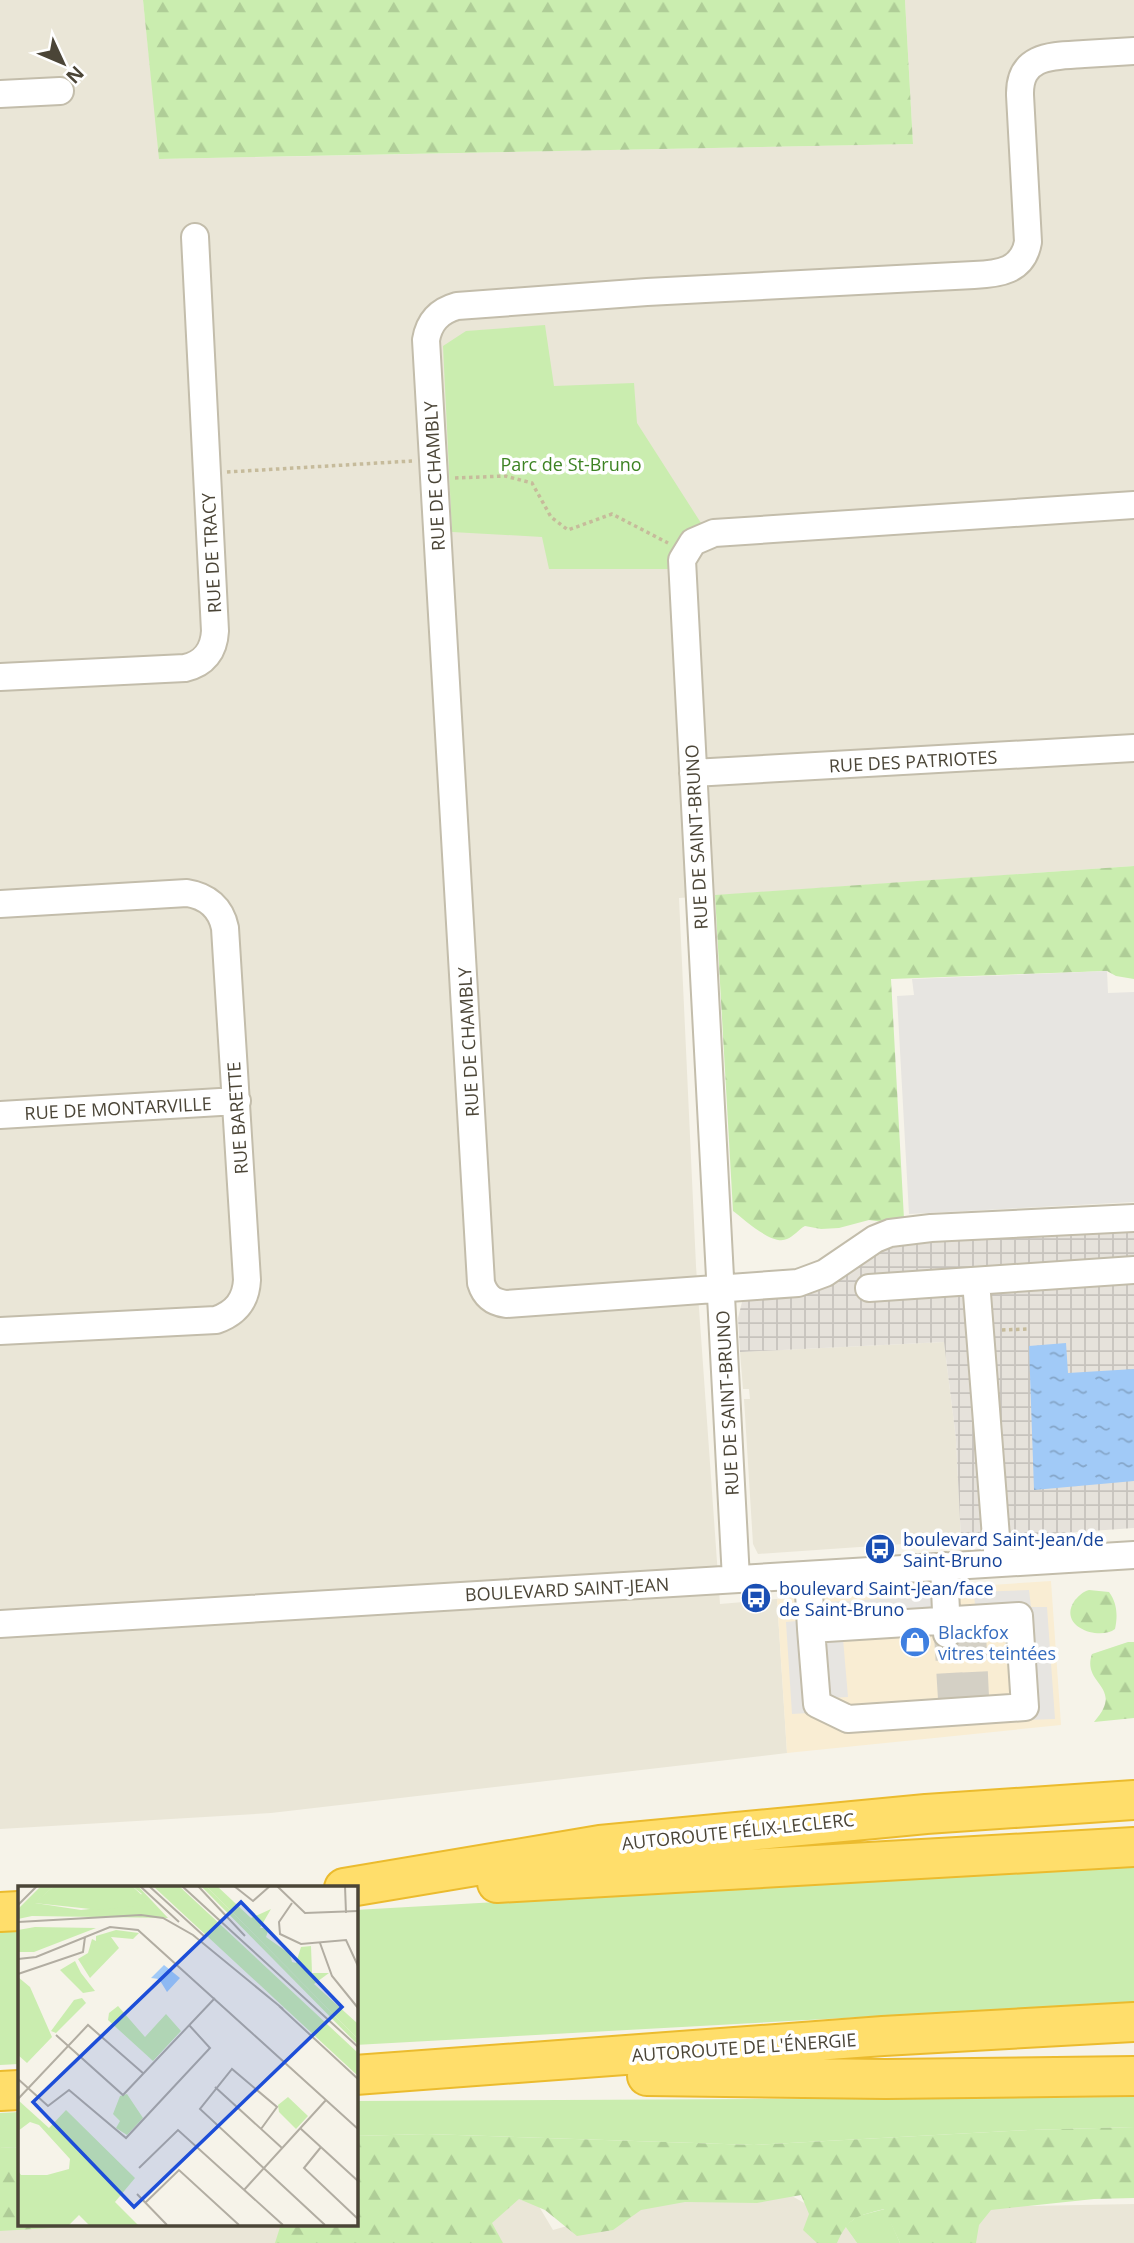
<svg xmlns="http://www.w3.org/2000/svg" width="1134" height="2243" font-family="'Open Sans',sans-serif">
<defs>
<pattern id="industrial-grid" width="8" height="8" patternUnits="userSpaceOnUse" patternTransform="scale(1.75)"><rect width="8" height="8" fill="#e6e2db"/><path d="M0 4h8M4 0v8" fill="none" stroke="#c7c3bd"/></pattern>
<pattern id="forest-firs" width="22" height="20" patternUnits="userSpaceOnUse" patternTransform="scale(1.75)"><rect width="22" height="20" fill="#caedaf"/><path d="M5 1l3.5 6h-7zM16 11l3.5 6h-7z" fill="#afcd97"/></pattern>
<pattern id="water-ripples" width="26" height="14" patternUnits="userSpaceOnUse" patternTransform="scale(1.75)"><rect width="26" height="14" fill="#a1caf7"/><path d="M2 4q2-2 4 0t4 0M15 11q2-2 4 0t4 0" fill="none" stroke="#85a6c9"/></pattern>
</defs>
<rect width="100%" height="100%" fill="#f6f3e9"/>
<path fill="#eae6d7" d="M0,0H143L160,159L913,144L905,0H1134V866L679,898L696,1266L720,1604L777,1599L787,1753L271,1813L0,1829Z
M944,1342L956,1439L961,1540L758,1554L753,1544L744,1399H750L749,1389H743L740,1352Z
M783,2191L845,2226L857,2243H501L484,2214L531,2193L553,2230L634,2207Z
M1134,2204V2243H967L971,2207Z
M79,2224H304L330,2243H0V2229Z"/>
<path fill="#f9edd3" d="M1051,1581L1061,1725L787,1753L777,1599Z"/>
<path fill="url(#industrial-grid)" d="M1134,1227V1528L961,1540L956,1439L944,1342L740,1352L738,1318L742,1302L892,1244Z"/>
<path fill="#caedaf" d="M545,325L554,386L634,383L637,423L701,523L680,538L669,569H549L542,537L452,532L443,346L466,331Z
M1134,1866V2002L355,2045V1910Z
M19,1929V2064L0,2065V1931Z
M1134,2097V2127L1028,2130L754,2145L427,2134L355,2136V2101Z
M19,2112V2147L0,2148V2113Z
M885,2209L900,2243H857L845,2226L858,2216Z"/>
<path fill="url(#forest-firs)" d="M143,0H905L913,144L159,159Z
M1134,866V979L1116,976L1107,971L891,979L904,1219L883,1222L869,1220L839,1228L821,1229L805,1226C799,1229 793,1237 787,1239C772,1246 744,1219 733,1211L715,895Z
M1089,1590L1109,1592C1117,1603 1118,1615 1115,1629C1100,1641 1056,1627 1075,1600C1080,1595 1082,1592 1089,1590Z
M1128,1642H1134V1718L1094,1722C1126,1686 1081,1685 1092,1654Z
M1134,2127V2198L1094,2199L991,2210L979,2225L976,2243H900L884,2209C858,2216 849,2216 837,2243H817L803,2230L809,2214L801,2195L757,2203L685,2202L641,2210L613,2230L577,2236L545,2210L519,2199L492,2223L503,2243H275L281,2224H355V2136L427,2134L754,2145L1028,2130Z
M19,2147V2224H116L0,2231V2148Z"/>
<path fill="#e7e5e1" d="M1107,971L1108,993L1134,992V1202L909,1214L897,996L914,995L912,979Z
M1029,1590L1031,1607H1047L1055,1719L1027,1720L1019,1617L976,1619L974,1592Z
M931,1596L934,1622L842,1627L848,1697L831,1698L809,1713L792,1714L786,1622L828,1618L827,1602Z"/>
<path fill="url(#water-ripples)" d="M1066,1343L1068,1373L1134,1369V1481L1034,1490L1029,1346Z"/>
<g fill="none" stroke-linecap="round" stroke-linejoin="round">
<path stroke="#d4d0c5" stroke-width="26" stroke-dasharray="26 13" stroke-linecap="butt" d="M973,1633L976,1697
M947,1634L951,1699"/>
<g stroke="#c3bdab" stroke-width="30">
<path id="minor" d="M1134,51C1117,52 1101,53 1084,54C1054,56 1019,54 1020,95L1028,242C1023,271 999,274 974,275L647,292L457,306C439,311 429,322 426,340L481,1283C485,1296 492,1302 506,1304L798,1283L825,1273L875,1239L890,1233L931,1228L1134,1218
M0,94L60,91
M0,677L185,668C204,664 214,651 215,631L195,237
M693,773L1134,748
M0,904L187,893C207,896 221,908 225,928L247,1280C246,1300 236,1313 216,1320L0,1331
M0,1115L237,1101
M976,1281L998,1563
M869,1288L1134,1270
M944,1566L947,1634
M808,1575L811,1629L817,1704L848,1719L1025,1707L1019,1616L811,1629
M736,1579L682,560L693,542L714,533L1134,505
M0,1624L1134,1555"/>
</g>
<g stroke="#ebbb2e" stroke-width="42">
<path id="highway" d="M497,1883L1134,1847
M344,1888L600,1845L926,1814L1134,1800
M0,1912L19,1911
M355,2075L883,2036L1134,2022
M647,2076L886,2079L1134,2076
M0,2091L19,2090"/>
</g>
<path stroke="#c6bb9b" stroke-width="3.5" stroke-dasharray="3.5 3.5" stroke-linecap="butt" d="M227,472L412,461
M455,478L505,476L532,483L551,517L568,530L612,514L668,543
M1002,1330L1028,1329"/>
<use href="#minor" stroke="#fff" stroke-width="26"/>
<use href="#highway" stroke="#ffde6b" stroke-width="38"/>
</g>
<defs>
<g id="bus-disc" transform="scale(1.575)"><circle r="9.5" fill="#1a4fb4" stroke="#fff"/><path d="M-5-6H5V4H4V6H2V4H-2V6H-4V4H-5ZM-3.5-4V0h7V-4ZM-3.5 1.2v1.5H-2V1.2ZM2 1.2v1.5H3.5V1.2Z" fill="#fff"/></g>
<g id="shop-disc" transform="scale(1.575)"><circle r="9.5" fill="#3f7fe0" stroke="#fff"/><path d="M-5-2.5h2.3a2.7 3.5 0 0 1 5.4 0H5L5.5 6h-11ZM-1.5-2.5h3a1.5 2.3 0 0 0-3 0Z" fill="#fff"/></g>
</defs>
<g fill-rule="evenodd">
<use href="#bus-disc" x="880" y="1549"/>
<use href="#bus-disc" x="756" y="1598"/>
<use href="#shop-disc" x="915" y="1642"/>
</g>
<g text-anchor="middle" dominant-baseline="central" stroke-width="7" stroke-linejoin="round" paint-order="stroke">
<g font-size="18" fill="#3d8323" stroke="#fff">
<text x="571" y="464">Parc de St-Bruno</text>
</g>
<g font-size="18" fill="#4b4537" stroke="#fff">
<text transform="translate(434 476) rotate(-93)">RUE DE CHAMBLY</text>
<text transform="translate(211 553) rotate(-93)">RUE DE TRACY</text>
<text transform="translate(913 761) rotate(-3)">RUE DES PATRIOTES</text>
<text transform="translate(696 837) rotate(-93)">RUE DE SAINT-BRUNO</text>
<text transform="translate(468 1042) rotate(-93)">RUE DE CHAMBLY</text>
<text transform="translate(118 1108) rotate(-3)">RUE DE MONTARVILLE</text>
<text transform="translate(237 1118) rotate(-94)">RUE BARETTE</text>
<text transform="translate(727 1403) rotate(-93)">RUE DE SAINT-BRUNO</text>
<text transform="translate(567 1589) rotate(-3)">BOULEVARD SAINT-JEAN</text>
<text transform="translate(738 1831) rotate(-6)">AUTOROUTE FÉLIX-LECLERC</text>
<text transform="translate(744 2047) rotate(-4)">AUTOROUTE DE L'ÉNERGIE</text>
</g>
<g font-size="18" fill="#164399" stroke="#fff" text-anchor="start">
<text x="903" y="1539">boulevard Saint-Jean/de<tspan x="903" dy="21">Saint-Bruno</tspan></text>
<text x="779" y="1588">boulevard Saint-Jean/face<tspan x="779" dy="21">de Saint-Bruno</tspan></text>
</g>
<g font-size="18" fill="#366cbe" stroke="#fff" text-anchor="start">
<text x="938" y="1632">Blackfox<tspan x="938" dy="21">vitres teintées</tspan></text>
</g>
</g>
<g transform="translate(18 1886)">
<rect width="340" height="340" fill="#f6f3e9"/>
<path d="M23,0H36L17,17L63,24L98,20L124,8L114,0H120L150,32L14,30L0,33V23ZM135,0H161L339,166V189ZM183,0H188L339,152V158ZM109,208L125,232L109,249L98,242L102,235L95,228L102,210ZM270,211L290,230L278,243L261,226L260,219Z" fill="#caedaf"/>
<path d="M36,0H114L129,14L125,19L82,24L16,17ZM188,0H199L233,32L253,23L242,42H251L248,51L272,68L274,76L278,77L283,61L293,60L294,87H311L296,98L339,137V152ZM17,41L78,42L16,66H0V44ZM98,44L121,47L115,53L93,51L101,62L72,92L60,73L70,67L74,53L78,55V50ZM57,75L63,87L77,105L65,107L42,84ZM0,91L12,101L34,151L9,177L0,169ZM64,112L68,117L38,147L33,145L56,114ZM100,120L127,151L148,128L163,145L135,175L90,134L91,127ZM0,214L31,242L48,224L117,292L97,316L120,339H71L61,329L51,339H0V285L3,289H29L51,283L52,273L21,239L12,236L0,245Z" fill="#caedaf"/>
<path d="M146,79L162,92L149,106L141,93L133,92Z" fill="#a1caf7"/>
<path fill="none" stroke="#b2ada2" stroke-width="2" d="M122,0L161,36M131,0L187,51M164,0L340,161M180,0L227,50M216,0L235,15L252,0M259,0L287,27L340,25M327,0L328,27M274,17L261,36L262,48L283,58L328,54L340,80M0,19L19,0M0,36L123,29L145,32L175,49L265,123M302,57L314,90L340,122M0,73L18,71L92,41L120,44L340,243M0,88L65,66L67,51M261,120L340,193M38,149L105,209L197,112M0,193L30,220L51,204L108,252L192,162L171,139M197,201L264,262M0,213L70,139L126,188M282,242L340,295M243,243L259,221L214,183L182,223L307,339M303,261L286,282L340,333M121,282L160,244L265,339M226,304L308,214M119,308L149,339M128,316L161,284L221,339"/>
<path fill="#1d4ed8" fill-opacity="0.15" stroke="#1d4ed8" stroke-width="3.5" d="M223,16L324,121L116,321L15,216Z"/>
<rect width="340" height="340" fill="none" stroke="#4b4537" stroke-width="3.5"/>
</g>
<g transform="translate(63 63) rotate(134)" stroke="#ffffff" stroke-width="5" paint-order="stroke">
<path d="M0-5L12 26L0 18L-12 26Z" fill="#4b4537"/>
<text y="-10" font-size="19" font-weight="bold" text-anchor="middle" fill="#4b4537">N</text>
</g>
</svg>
